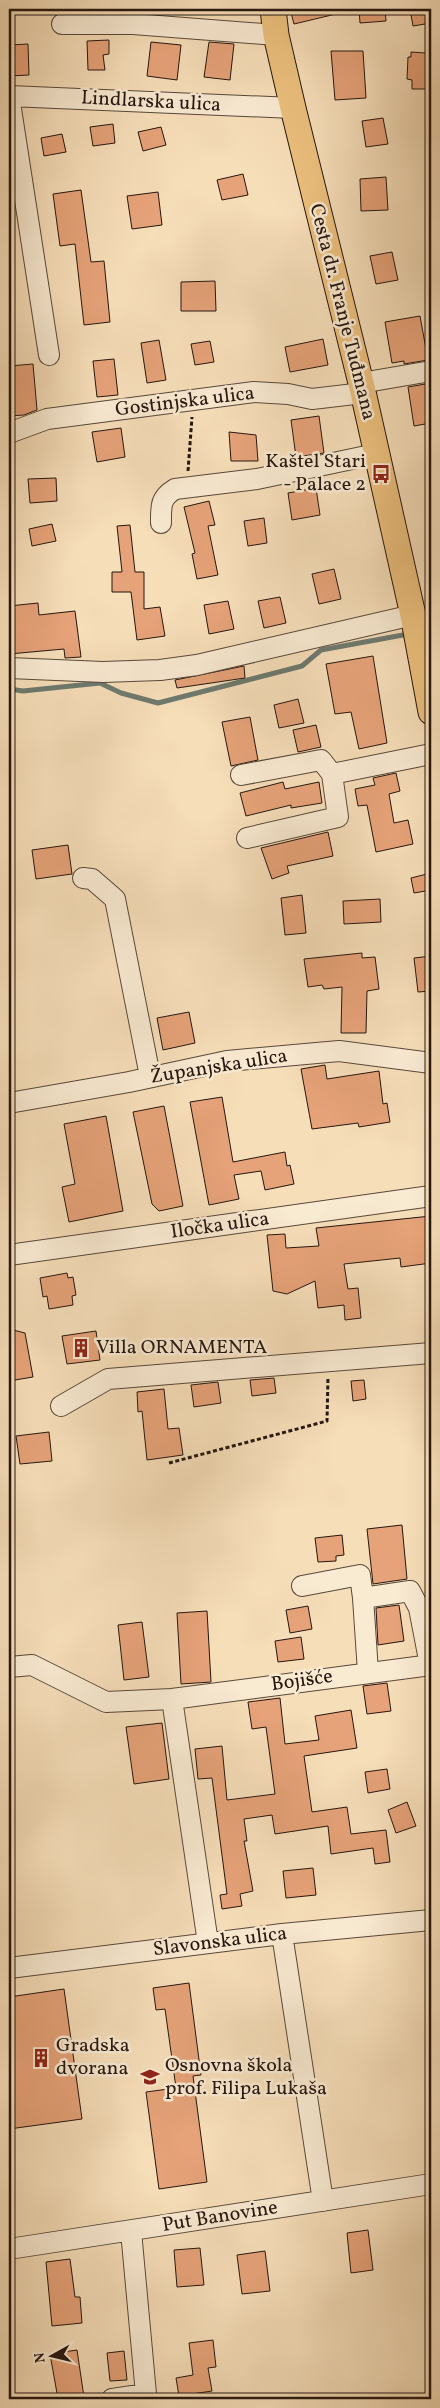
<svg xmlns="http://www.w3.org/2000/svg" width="440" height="2408" font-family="Vollkorn,serif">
<rect width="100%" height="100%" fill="#f6deb9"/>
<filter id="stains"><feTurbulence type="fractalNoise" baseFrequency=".004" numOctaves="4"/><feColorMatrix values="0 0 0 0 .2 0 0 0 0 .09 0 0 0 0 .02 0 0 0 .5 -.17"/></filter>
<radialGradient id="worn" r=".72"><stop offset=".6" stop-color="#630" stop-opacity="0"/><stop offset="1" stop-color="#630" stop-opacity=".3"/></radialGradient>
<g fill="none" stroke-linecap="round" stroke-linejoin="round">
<path stroke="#6d7a6f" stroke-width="5" d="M9,689L23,691L100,683L121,693L158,703L302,666L321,650L403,635"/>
</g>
<path fill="#e6a278" stroke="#251610" d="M290,9H335L336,14L294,24Z
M359,9H385L386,21L360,23Z
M410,9H431V23L413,26Z
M109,40V54L103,55L105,70H88L87,41Z
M151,42L181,45L177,80L147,76Z
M209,42L234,44L230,80L204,77Z
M28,44L29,75L9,76V45Z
M331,51H363L366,98L335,100Z
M411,52L426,53V57H431V89H412V80L407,79L408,57H411Z
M383,118L388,144L366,147L362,121Z
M113,124L115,143L93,146L90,127Z
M161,127L166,145L143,151L138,132Z
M62,134L66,152L44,156L41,138Z
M243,174L248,195L222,200L217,180Z
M386,177L388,210L361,211L360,179Z
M81,190L91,262L104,261L110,322L84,325L75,244L60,246L53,194Z
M158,192L162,225L132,229L127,196Z
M392,252L398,280L376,284L370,256Z
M215,281L216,311H181V282Z
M420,316L428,360L404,364V361L392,363L385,322Z
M323,339L328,365L290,372L285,347Z
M159,340L166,380L147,383L141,343Z
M210,341L214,362L195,365L191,344Z
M114,359L118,395L97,397L93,361Z
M33,364L37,410L24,415L9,416V398H11L9,366Z
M431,383V423L414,426L408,387Z
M319,416L324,453L296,457L291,420Z
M121,428L125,457L97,462L92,432Z
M229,432L256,435L258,461H231Z
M56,478L57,501L30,503L28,479Z
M316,488L320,515L292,520L288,493Z
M209,501L215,525L208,526L218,575L197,579L192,554L195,553L184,507Z
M264,518L267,543L248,546L244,521Z
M52,524L56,541L32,546L29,529Z
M130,525L135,572H144V609L160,607L165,636L137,640L131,592H112V572H122L117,526Z
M334,569L341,599L319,604L312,574Z
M280,597L286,623L264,628L258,601Z
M228,601L234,629L209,634L204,605Z
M38,603L39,615L75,611L81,657L65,658L64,649L9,654V606Z
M373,656L387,743L359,749L351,712L335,714L326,664Z
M244,666L245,678L177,688L175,680Z
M298,699L304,723L279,728L274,705Z
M250,717L258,760L231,766L222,722Z
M316,725L321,747L298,752L293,730Z
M396,773L400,791L389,794L394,823L408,820L413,844L376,852L367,805L358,806L355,789L375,785L373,778Z
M283,782L285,789L319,782L322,803L291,808V805L246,816L240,793Z
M328,832L333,856L287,866L289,873L272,879L261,848Z
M68,845L72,874L36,879L32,850Z
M431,873V890L414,893L411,878Z
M302,895L306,933L285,935L281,898Z
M380,899L381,922L344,924L343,901Z
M362,953V958L375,957L379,989L367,991L366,1033H341L342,987L324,989L322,985L308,987L304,959Z
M431,956V991L418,992L414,958Z
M189,1012L195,1043L163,1050L157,1018Z
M325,1065L327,1079L379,1071L383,1104L387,1103L390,1122L359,1127L358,1123L312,1129L301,1069Z
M222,1097L233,1162L285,1152L287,1166L290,1165L294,1184L265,1190L261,1171L234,1175L239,1199L209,1205L190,1102Z
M164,1106L183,1206L159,1211L152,1204L133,1112Z
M106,1116L123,1211L69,1222L62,1187L75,1184L64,1124Z
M431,1216V1263L401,1267L400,1258L344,1264L348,1289L358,1288L361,1318L345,1320L344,1305L318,1308L315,1281L287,1294L273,1291L267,1235L285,1234L286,1248L319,1246L316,1228Z
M67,1273L68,1278L73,1277L76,1295L72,1296L73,1305L49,1309L47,1296L43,1297L40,1278Z
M9,1329L25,1333L33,1377L9,1381Z
M96,1331L100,1360L67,1364L62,1336Z
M274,1378L276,1393L252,1396L250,1380Z
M364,1380L366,1399L353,1401L351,1381Z
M218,1382L221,1403L194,1407L191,1385Z
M164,1389L168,1429L179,1428L183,1455L147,1460L142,1411L138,1412L137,1392Z
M49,1432L52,1461L20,1464L16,1436Z
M402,1525L407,1579L373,1584L367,1529Z
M342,1535L344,1555L336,1556V1561L318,1562L315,1538Z
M399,1605L404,1641L378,1645L376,1608Z
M308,1606L312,1629L290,1633L286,1610Z
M207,1611L211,1682L181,1684L177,1613Z
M142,1622L149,1677L124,1680L118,1625Z
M301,1637L304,1659L278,1662L275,1641Z
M387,1683L391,1711L367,1714L363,1686Z
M280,1698L285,1744L319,1740L315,1716L351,1710L357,1748L304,1756L312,1812L347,1807L351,1834L386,1830L390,1862L375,1864L373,1848L331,1854L328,1826L275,1834L272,1815L244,1819L247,1841H244L253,1891L240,1894L242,1906L222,1909L220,1895L227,1894L212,1778L198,1779L195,1749L222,1746L227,1800L275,1794L266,1727L252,1729L248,1702Z
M162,1723L169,1779L134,1784L126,1727Z
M387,1769L390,1789L368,1793L365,1772Z
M407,1802L416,1826L396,1833L388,1810Z
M313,1868L316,1895L286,1898L283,1871Z
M189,1983L201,2075L193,2076L207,2182L159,2189L146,2092L176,2088L165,2009L156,2010L153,1988Z
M64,1989L82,2119L9,2129V1997Z
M368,2230L373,2270L351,2273L347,2233Z
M200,2248L204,2285L177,2287L174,2250Z
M265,2251L270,2291L242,2294L237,2255Z
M70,2259L75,2297H80L82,2323L52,2326L46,2262Z
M213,2340L216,2367L208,2368L212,2391L179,2396L176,2378L193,2375L189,2343Z
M77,2350L84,2397L58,2399L50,2354Z
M124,2351L127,2380L110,2381L107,2353Z"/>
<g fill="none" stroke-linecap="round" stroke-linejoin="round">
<g stroke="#59483a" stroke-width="22">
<path id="minor" d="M62,24H133L276,35
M9,96L293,108
M9,96L49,355
M361,383L431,371
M9,433L47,419L254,392L288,394L312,399L363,393
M161,523C161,506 160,498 175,489L257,479L376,454
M9,668L103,672L160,670L197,665L413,615
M332,774L431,754
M241,775L321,760L332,774L338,817L247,838
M83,878L92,879L115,899L150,1076
M9,1103L129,1082L227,1061L339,1051L431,1063
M9,1255L431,1196
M61,1406L108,1379L431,1353
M302,1586L360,1575L363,1598L410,1591L419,1608L430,1665
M363,1598L368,1672
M9,1667L32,1665L106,1702L172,1699L431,1665
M172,1699L208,1943
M282,1934L323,2201
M9,1968L282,1934L431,1920
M9,2249L431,2184
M112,2399L146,2394L131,2231"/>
</g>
<g stroke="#251610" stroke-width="27">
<path id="major" d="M273,9L276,35L293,108L361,383L413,615L431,712"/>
</g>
<path stroke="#251610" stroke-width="3" stroke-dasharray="4 2.5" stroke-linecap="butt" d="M188,471L192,417
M169,1463L327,1421L328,1377"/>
<use href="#minor" stroke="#f9ead2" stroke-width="20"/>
<use href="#major" stroke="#ebbf7c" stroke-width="25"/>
</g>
<defs>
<g id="bus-bare" transform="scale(1.5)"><path d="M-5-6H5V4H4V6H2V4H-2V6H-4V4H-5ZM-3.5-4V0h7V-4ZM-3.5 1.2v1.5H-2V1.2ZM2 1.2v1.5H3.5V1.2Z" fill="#8f2418" stroke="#f9ead2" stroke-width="2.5" paint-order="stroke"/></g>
<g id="building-bare" transform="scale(1.5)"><path d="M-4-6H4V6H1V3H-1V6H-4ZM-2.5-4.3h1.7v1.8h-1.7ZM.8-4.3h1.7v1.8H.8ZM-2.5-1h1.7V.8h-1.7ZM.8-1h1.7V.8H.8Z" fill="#8f2418" stroke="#f9ead2" stroke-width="2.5" paint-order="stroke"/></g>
<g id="school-bare" transform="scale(1.5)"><path d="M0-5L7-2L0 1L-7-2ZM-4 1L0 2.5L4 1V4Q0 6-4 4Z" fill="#8f2418" stroke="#f9ead2" stroke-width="2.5" paint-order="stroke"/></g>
</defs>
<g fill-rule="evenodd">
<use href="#bus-bare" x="381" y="474"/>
<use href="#building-bare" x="81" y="1348"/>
<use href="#building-bare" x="41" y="2058"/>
<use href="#school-bare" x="150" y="2077"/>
</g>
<g text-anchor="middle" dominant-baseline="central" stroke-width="5" stroke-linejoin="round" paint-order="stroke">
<g font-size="20" fill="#251610" stroke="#f9ead2">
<text transform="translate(151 102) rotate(3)">Lindlarska ulica</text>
<text transform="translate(342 312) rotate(76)">Cesta dr. Franje Tuđmana</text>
<text transform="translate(185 402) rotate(-7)">Gostinjska ulica</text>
<text transform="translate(219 1067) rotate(-9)">Županjska ulica</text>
<text transform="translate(220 1226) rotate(-8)">Iločka ulica</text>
<text transform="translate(302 1681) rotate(-8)">Bojišće</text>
<text transform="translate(220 1942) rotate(-7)">Slavonska ulica</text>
<text transform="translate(220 2217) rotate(-9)">Put Banovine</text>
</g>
<g font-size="20" fill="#251610" stroke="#f9ead2" text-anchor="start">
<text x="366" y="462" text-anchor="end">Kaštel Stari<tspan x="366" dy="23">- Palace 2</tspan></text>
<text x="96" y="1348">Villa ORNAMENTA</text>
<text x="56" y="2046">Gradska<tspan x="56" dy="23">dvorana</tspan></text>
<text x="165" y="2066">Osnovna škola<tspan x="165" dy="23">prof. Filipa Lukaša</tspan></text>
</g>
</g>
<rect width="440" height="2408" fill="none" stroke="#f6deb9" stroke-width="30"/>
<rect x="10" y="10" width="420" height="2388" fill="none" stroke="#251610" stroke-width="2.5"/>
<rect x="15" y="15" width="410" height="2378" fill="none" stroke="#251610"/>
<g transform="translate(52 2356) rotate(262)" stroke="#f9ead2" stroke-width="4" paint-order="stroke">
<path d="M0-4L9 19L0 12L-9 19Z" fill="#251610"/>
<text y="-8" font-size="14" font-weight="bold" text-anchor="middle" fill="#251610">N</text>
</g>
<rect width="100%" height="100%" filter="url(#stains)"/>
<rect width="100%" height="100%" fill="url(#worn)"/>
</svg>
